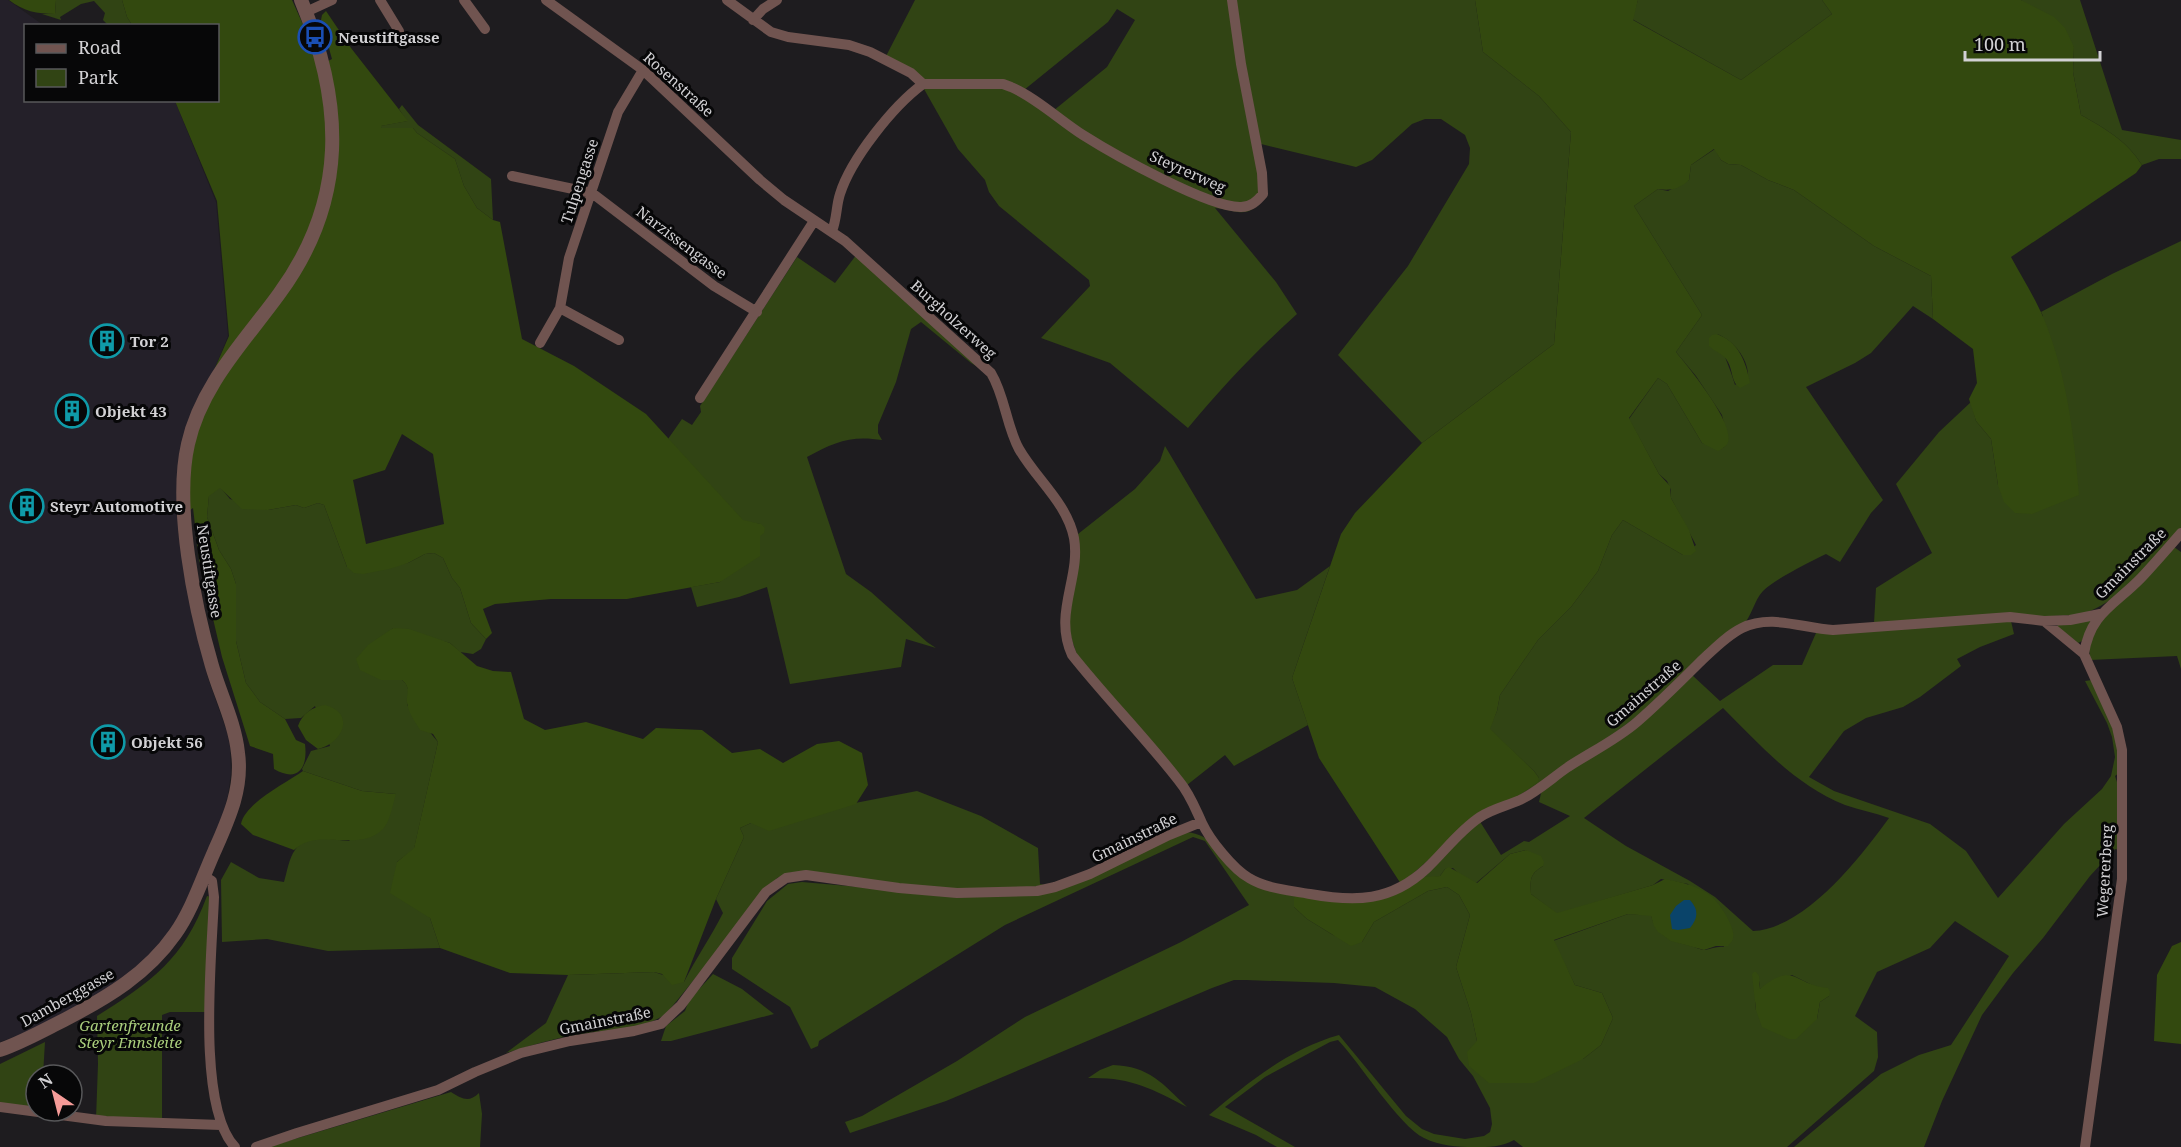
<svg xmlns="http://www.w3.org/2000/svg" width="2181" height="1147" font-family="'Noto Serif',serif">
<rect width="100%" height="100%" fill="#1e1c1f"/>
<path fill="#242029" d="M0,0H8L43,25L26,26V100L175,101L216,202L228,336L182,449L178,532L207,675L227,732L230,747L231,773L228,795L222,817L180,916L162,943L139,967L105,991L30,1031L0,1042Z"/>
<path fill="#314414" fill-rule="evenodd" d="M56,0H122L127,17L132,25H108L103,20L105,13L94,1L81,4L60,17L61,20L42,14H55Z
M915,0H1475L1483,52L1539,96L1571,132L1554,344L1422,443L1338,355L1408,266L1469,164L1470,148L1465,135L1441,119H1425L1412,124L1372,160L1356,167L1261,144L1266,194C1248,221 1241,211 1215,208L1276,282L1297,314C1257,350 1222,387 1188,428L1110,363L1041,338L1090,286L1089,280L999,206L989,192L985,180L958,149L924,89L909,75L883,62ZM1117,9L1135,20L1107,67L1053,111L1024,90L1108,22Z
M1638,0H1822L1832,14L1741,80L1632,19Z
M2021,0H2080L2122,130L2181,140V159H2159L2142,165C2127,141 2106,129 2081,115L2073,72L2074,47Z
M402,105L418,125L491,179L493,220L477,208L464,186L455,159L417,133L413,128H382L380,126L407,121L399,109Z
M1715,149L1721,160L1728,164L1741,165L1768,180L1794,190L1874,246L1931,276L1933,319L1913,306L1871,353L1855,363L1806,387L1883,500L1871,513L1840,562L1826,554C1810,562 1775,579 1763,591C1754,600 1752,617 1742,626C1671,690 1600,752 1515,797L1539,778L1534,771L1489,729L1497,711L1500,695L1538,640L1571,607L1598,571L1612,535L1623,520L1683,555L1696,545L1671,498V490L1667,481L1659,474L1629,419L1658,378L1667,384L1702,443L1723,448L1728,441L1722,415L1696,376L1676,352L1702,315L1634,206L1658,189L1668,191L1689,180L1691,165ZM1717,334C1733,340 1748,358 1748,375L1735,385C1730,367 1722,352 1717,334Z
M2181,241V529C2151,561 2123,603 2078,615L1874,623L1876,588L1932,553L1896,484L1939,432L1971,402L1976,421L1991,439L1998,485L2043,316L2041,312L2112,274Z
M857,254L983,370L971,363L921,322L911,329L896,382L878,425V433L882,440C851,435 834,442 807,457L846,574L871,592L927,642L936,648L906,639L901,667L790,684L767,587L739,597L697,607L691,587L720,582L760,524L743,521L668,439L682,419L692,425L701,412L700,406L797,257L835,283Z
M1165,446L1256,599L1297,590L1330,566L1292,678L1308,725L1234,766L1225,755L1187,785L1077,655L1068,628L1078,534L1135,489L1160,461Z
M220,487L230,499L268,510L296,505L304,508L318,503L324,505L347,567L408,563L425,554L434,553L443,558L452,578L460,588L471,623L486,639L481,649L473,654L460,652L450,643L393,628L386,634L381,680H402C411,687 408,695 407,705L438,742L414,849L397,862L430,918L440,948L328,951L267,939L222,942L221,880L231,862L259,878L284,882C287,872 289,858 295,850C305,833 333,840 349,841L396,794L362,791L303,771L302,769L311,751L330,746L315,706L301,718L285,719L260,702L246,683L236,641V584L231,569L219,550L207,517L209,495Z
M2174,547L2181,552V669L2177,656L2090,660L2089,641L2102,618Z
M2089,619L2091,622L2082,641L2078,643L2058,627L2057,624Z
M2011,621L2014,634L1980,647L1957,659L1961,666L1920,697L1903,707L1866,718L1844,731L1809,777L1834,791L1930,824L1966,851L1998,898L2064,824L2102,789L2111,776L2115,757L2112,737L2107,723L2085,681L2092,680L2116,736L2119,773L2115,776L2117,782L2119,850L2115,849L2090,876L2043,938L2013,973L1982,1015L1942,1101L1924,1147H1794L1881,1074L1919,1055L1951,1045L2009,956L1955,921L1930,948L1877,972L1855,1016L1877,1032L1878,1057L1874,1071L1787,1147H1523L1514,1140C1502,1147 1489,1147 1474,1147C1457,1147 1440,1146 1424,1138C1399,1126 1360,1063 1338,1040L1330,1042L1265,1077L1225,1107L1295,1147H1277L1256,1135L1209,1115C1249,1082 1289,1049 1339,1035L1406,1116L1422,1129L1434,1134L1465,1139L1484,1136L1490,1132L1492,1124L1490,1108L1473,1076L1459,1059L1447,1037L1415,1009L1375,987L1334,983L1246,980H1234L1212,988L946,1101L850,1133L845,1122L862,1116L957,1061L1025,1017L1181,942L1249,905L1205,841L1193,837L1005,925L819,1041L818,1046L811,1049L790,1007L732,969V958L767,901L788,884L802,882L974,897L1031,895L1184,832C1219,834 1212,858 1235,870C1255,879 1277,886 1298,893L1294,907L1307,919L1333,935L1362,942L1374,922L1428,891L1447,887L1459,895L1470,915L1456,967L1471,1013L1477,1041L1583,1059L1601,1045L1613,1018L1602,993L1575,985L1553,941L1628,914L1651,915C1656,936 1671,941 1691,946C1695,947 1701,950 1705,950C1712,949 1716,946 1724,947L1688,884L1661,879L1653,885L1557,914L1531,894C1530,879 1530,874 1543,866L1526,850L1510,854L1476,883L1459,874L1453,868L1445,869L1440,876L1415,881L1479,820L1501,855L1524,841L1529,842L1570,816L1539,802L1542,789L1573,768L1691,674L1720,701L1773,665H1802L1816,633ZM1723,708C1760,745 1795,785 1845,805C1860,810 1875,813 1889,818C1860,858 1806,928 1753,931L1715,897L1690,881L1626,846L1584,818ZM1792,975L1818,988H1827L1829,996L1820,1002L1817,1019L1756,1010L1755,1001L1760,981V989Z
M917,791L981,816L1038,848L1040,884L1049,886L982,890L917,886L792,872L777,878L666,1014C641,1031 609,1029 580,1034C555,1038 530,1046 506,1053L546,1023L568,975L654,972L684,982C696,958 711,937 723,913L716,899L744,837L740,828L751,823Z
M207,896L212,897L206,1012H170L162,1015V1121L96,1119L98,1064L97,1016C151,982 184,959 207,896Z
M713,974L742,989L774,1014L671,1041H661L666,1026L685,1011L689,1000Z
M45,1042L43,1075H36V1110L0,1104V1064Z
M1113,1065C1149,1066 1163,1084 1187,1107C1150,1088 1131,1077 1088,1078L1100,1070Z
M451,1092C462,1099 469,1103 479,1093L482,1114L480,1147H268Z"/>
<path fill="#33490f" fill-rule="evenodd" d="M9,0H56L55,14C37,14 23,11 9,0Z
M122,0H292L309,38L318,66L332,59L321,20L322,15L326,11L351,48L408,121L381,126L382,128H413L417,133L455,159L464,186L477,208L493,220L500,222L522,339L574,366L646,414L743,520L761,524L765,528L764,533L760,536V556L720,582L627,599H551L495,604L483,609L492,633L486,639L471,623L460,588L452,578L443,558L434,553L425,554L408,563L389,569L363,574L354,573L347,567L324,505L318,503L304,508L296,505L268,510L242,509L220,488L209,496L207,517L219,550L231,569L236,584V641L246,683L260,702L285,719L296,740L305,744C308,768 298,783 274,769L273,754L250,746L222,657L199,559L193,508L182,516V443L229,336L217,201L175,101L218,100V26L132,25L127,17ZM402,434L433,454L444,524L366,544L353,480L385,470Z
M1475,0H1638L1633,20L1741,80L1832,14L1822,0H2021L2054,17L2065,28L2074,47L2073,72L2081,115C2106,129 2127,141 2142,165L2136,173L2011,257C2022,277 2035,298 2044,319C2067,376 2074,434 2079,495L2032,514L2015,513L2004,502L1998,485L1991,439L1976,421L1969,399L1977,383L1973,349L1933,319L1931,276L1874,246L1794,190L1768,180L1741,165L1728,164L1721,160L1714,149L1691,165L1689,180C1679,189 1671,191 1658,189L1634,206L1702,315L1676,352C1689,368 1734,422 1728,442C1727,446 1722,449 1718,451L1702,443L1667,384L1658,378L1629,418L1659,474L1670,486L1671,498L1689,530L1696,551L1691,555H1683L1623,520L1612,535L1598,571L1571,607L1538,640L1500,695L1497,711L1490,729L1534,771L1539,778L1538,782L1433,856L1401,884L1319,758L1292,678L1341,534L1355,513L1422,443L1554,344L1571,132L1539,96L1483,52Z
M1717,334C1739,342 1746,362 1750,383L1740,388C1731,382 1733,371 1728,362C1724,354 1715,352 1709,346V338L1712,335Z
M393,628L409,629L450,643L477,666L493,671L511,672L524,719L545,730L586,722L643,739L656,728L702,730L732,753L760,749L783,763L817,744L839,741L862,753L868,785L856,804L769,831L751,823L740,828L744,837L716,899L684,982L672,985L662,974L654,972L568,975L510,973L440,948L430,918L390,893L397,862L414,848L438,742L433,734L420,730C416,723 410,715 408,707C404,696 413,689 402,680H381L360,670L356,659L368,645Z
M325,705C356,713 343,743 318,749L306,740L298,726C302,714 312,707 325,705Z
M303,771L362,791L396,794C393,803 390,822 383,829C357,854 318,826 294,850L253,835L241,824C245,803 286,783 303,771Z
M1526,850L1541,856L1544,862L1543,866C1530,874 1530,879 1531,894L1557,913L1653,885L1665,879C1680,882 1700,886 1712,897C1720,904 1736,928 1733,938C1733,941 1730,943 1728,946H1716L1704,950L1671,941L1658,932L1654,926L1651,916L1628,914L1554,940L1575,985L1602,993L1613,1018L1601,1045L1583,1059L1534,1083H1489L1469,1066L1467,1052L1477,1041L1471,1013L1456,967L1470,915L1459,895L1447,887L1428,891L1374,922L1362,942L1351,946L1307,919L1294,907V898L1298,893L1351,902L1424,877L1440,876L1445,869L1449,867L1477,883L1510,854Z
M2181,942V1044L2154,1041L2157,975L2172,946Z
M1754,972H1756L1759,976L1760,989C1795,960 1795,986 1828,988L1830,992L1829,996L1820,1002L1817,1019L1796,1039H1789L1762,1027L1756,1010L1752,974Z"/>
<path fill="#0a446a" d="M1684,900H1690C1699,910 1698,918 1690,928L1678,930L1672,929L1670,915L1676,906Z"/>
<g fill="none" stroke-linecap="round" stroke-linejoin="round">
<path stroke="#705450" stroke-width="10" d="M380,0L399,31
M464,0L485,29
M546,0L643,70L760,180L784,200L845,241L991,373C1005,396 1006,425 1019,449C1036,479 1067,503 1074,538C1081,578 1053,613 1072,655C1106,698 1145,737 1179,781C1190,794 1195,808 1202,823C1210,840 1233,869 1249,878C1267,889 1289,890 1310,894C1355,902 1391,902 1427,868C1445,851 1459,831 1480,817C1492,809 1506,806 1520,800C1537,792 1552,778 1568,767C1591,752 1616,740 1637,722C1659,703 1680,682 1700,662C1713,650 1726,636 1742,628C1771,614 1802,628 1833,630L2010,617L2044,621L2070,620L2100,614
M727,0L771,32L788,37L849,45L870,52L911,73L923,84
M306,12L332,0
M753,20L763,9L777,0
M923,84H1003L1011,87C1035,97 1061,121 1083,135C1113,154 1209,208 1241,207C1251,207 1257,201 1263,194L1262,173L1241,64L1232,0
M512,176L592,193L714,286L757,312
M832,231C837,219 836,206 840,194C851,159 893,106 923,84
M560,308L619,340
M540,343L560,308L569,258L618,112L643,70
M700,398L814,221
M2044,621L2084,654L2117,727L2122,750V879L2085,1147
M2084,654C2090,613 2115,605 2141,578C2155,563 2168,548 2181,533
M204,876L212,881L214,897C212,955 196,1106 235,1147
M0,1107L106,1121L221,1125
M256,1147L297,1133L438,1090L475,1072L521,1053L570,1041L634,1031L661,1024L681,1005L766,892L786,878L806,875L899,888L957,893L1037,891L1055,887L1090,874L1169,835L1201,822"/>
<path stroke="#705450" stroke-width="14" d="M0,1050C23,1042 44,1030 66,1019C108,997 147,974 175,934C192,910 202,879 214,852C228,820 243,789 238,753C235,723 220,694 212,666C194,605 174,505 188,444C201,385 245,341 279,294C348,200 344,103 301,0"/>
</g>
<defs>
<g id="bus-ring" transform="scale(1.725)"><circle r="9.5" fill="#070708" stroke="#1a4fb4" stroke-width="1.5"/><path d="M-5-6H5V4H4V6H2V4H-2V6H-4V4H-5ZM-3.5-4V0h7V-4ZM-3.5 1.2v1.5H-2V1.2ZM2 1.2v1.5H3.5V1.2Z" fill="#1a4fb4"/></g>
<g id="building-ring" transform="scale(1.725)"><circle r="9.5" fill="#070708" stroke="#0f9aa8" stroke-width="1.5"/><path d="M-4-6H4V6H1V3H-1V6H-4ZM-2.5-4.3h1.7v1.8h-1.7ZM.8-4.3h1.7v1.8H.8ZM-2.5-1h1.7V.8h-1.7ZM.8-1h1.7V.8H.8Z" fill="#0f9aa8"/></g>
</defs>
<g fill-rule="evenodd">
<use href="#bus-ring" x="315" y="37"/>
<use href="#building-ring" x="107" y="341"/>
<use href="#building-ring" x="72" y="411"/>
<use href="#building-ring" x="27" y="506"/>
<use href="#building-ring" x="108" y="742"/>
</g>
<g text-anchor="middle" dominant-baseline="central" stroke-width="6" stroke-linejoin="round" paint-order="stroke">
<g font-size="15" font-weight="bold" fill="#d2d1d4" stroke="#070708" text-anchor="start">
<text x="338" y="37">Neustiftgasse</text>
<text x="130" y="341">Tor 2</text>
<text x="95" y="411">Objekt 43</text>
<text x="50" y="506">Steyr Automotive</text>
<text x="131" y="742">Objekt 56</text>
</g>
<g font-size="15" fill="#d2d1d4" stroke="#070708">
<text transform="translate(679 84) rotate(42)">Rosenstraße</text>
<text transform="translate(1188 171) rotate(24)">Steyrerweg</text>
<text transform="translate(579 181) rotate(-72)">Tulpengasse</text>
<text transform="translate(682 242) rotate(37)">Narzissengasse</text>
<text transform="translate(954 319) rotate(42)">Burgholzerweg</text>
<text transform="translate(2130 563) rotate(-45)">Gmainstraße</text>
<text transform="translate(210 571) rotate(81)">Neustiftgasse</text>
<text transform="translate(1643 693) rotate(-41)">Gmainstraße</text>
<text transform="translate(1134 837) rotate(-26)">Gmainstraße</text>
<text transform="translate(2104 871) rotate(-87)">Wegererberg</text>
<text transform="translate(67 997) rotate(-29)">Damberggasse</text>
<text transform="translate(605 1020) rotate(-11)">Gmainstraße</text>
</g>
<g font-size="15" font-style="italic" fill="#aacf7d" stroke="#070708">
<text x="130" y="1025">Gartenfreunde<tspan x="130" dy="17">Steyr Ennsleite</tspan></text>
</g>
</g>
<rect x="24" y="24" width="195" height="78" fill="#070708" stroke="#58585a" stroke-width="1.5"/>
<rect x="36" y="44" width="30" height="9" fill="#705450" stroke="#58585a" stroke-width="1.5"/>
<text x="78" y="54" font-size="18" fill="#d2d1d4">Road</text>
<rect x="36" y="69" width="30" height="18" fill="#314414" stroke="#58585a" stroke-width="1.5"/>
<text x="78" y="84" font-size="18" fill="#d2d1d4">Park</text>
<g transform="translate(54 1093) rotate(325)"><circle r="28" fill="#070708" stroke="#58585a" stroke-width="1.5"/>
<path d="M0-4.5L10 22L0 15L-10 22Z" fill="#f59b98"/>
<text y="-9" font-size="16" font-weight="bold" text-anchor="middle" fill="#d2d1d4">N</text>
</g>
<path d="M1965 51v9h135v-9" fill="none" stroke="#d2d1d4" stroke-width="3"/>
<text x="1974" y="51" font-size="18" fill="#d2d1d4" stroke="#070708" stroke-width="4.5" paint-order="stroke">100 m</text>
</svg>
